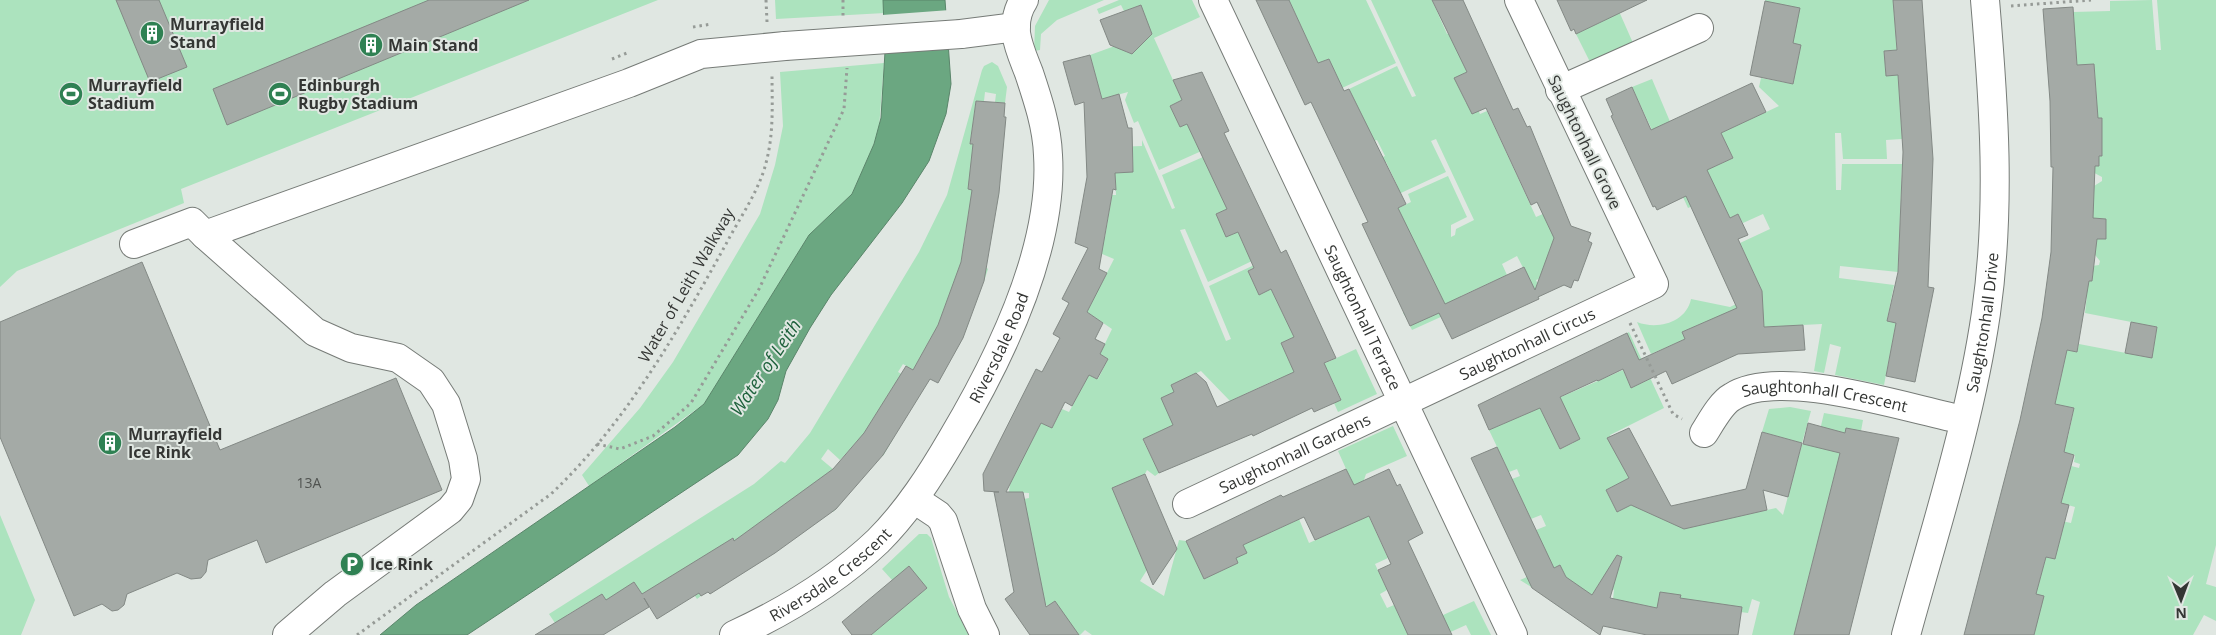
<svg xmlns="http://www.w3.org/2000/svg" width="2216" height="635" font-family="'Open Sans',sans-serif">
<rect width="100%" height="100%" fill="#e0e7e2"/>
<path fill="#ace3be" d="M0,0H658L181,189L184,203L17,271L0,287Z
M775,0H883L885,13L776,19Z
M1049,0H1104L1057,20L1041,34L1040,50L1034,51L1035,26Z
M1119,0H1192L1200,17L1154,38L1182,100L1170,106L1180,127L1192,122L1206,149L1159,170L1138,121L1134,123L1125,100L1128,92L1102,99L1090,55L1123,43L1126,52L1132,53L1151,32L1141,5L1124,11L1121,5L1099,14L1097,9Z
M1289,0H1366L1396,63L1342,88L1329,59L1318,63Z
M1371,0H1432L1447,34L1470,23L1454,45L1467,72L1455,78L1466,103H1475L1480,114L1487,111L1536,217L1561,206L1567,217L1560,253L1550,249L1544,267L1550,280L1564,285L1552,290L1546,276L1536,280L1542,295L1538,297L1517,256L1502,264L1507,275L1461,296L1465,306L1412,330L1410,326L1435,314L1430,304L1405,316L1403,313L1429,301V272L1424,261L1413,266L1396,209L1411,202L1408,194L1448,176L1467,217L1451,225V237L1455,235L1456,229L1474,220L1436,139L1431,141L1446,172L1388,199L1397,185L1386,162L1373,167L1371,162L1385,156L1377,140L1374,141L1349,89L1397,66L1412,97L1416,96Z
M1614,0L1633,43L1590,62L1576,34L1601,22Z
M1765,0H1893L1897,50L1884,51L1886,75H1898L1902,139L1886,140L1887,159H1843L1841,133H1835L1836,190H1841L1842,164H1902L1898,272L1840,266L1839,278L1894,285L1887,320L1896,323L1884,385L1835,375L1841,347L1830,344L1824,373L1814,371L1822,324L1764,327L1763,317L1705,322L1682,332L1685,339L1651,354L1637,322C1657,330 1686,323 1691,299L1730,307L1762,291L1740,243L1770,229L1763,214L1743,223L1738,214L1730,218L1718,195L1688,208L1632,87L1652,79L1682,150L1714,167L1733,158L1721,133L1779,106L1759,87L1761,78L1793,84L1801,45L1793,43Z
M2152,0L2156,50H2161L2157,0H2216V545L2206,584L2216,587V621L2204,615L2193,635H2016L2036,594L2046,557L2055,559L2062,530L2057,520L2071,523L2075,507L2061,503L2064,492L2049,489L2056,462L2079,468L2080,464L2074,462L2075,455L2038,446L2068,437L2074,409L2055,404L2067,350L2077,352L2079,344L2152,358L2157,327L2085,313L2087,295L2075,293L2077,280L2092,281L2093,271L2078,268L2099,265L2100,261L2091,250L2092,238L2105,239L2106,219L2089,218L2094,186L2102,181V177L2081,166L2099,165V156H2102V119H2080L2097,101L2094,64L2077,65L2073,12L2110,11V1Z
M992,62L998,66L1007,87L1005,103L995,102L996,94L985,92L984,101H976L970,143L1003,147V156L972,153L999,193L997,203L976,200L969,210L963,246L988,269L984,281L958,272L943,312L969,322L959,345L934,332L913,370L903,364L898,372L924,387H898L894,385L870,424L893,439L883,456L861,437L840,460L828,449L821,459L833,469L820,483L842,502L833,512L831,510L750,566L733,539L684,570L701,596L697,599L695,596L642,594L634,582L607,602L602,594L567,615L563,635L549,614L754,484L781,461L785,463L810,433L919,252L947,195L982,70L984,66Z
M884,63L879,128L874,144L852,194L809,235L704,404L589,486L582,475L640,408L673,362L760,214L775,165L783,126L780,72Z
M1142,140L1172,209L1175,208L1162,175L1203,157L1227,209L1216,214L1226,237L1238,232L1252,261L1208,282L1185,229L1180,230L1226,341L1231,339L1209,286L1265,260L1248,271L1259,295L1271,289L1294,337L1281,343L1291,365L1304,373L1356,349L1377,394L1338,412L1334,403L1341,399L1327,369L1275,380L1230,401L1201,371L1171,385L1206,413L1143,440L1159,473L1155,476L1147,470L1145,474L1113,488L1152,562L1140,581L1164,596L1179,540L1186,541L1204,579L1238,563L1236,558L1247,553L1243,545L1299,519L1309,543L1340,529L1356,491L1338,451L1393,426L1407,456L1366,474L1359,495L1388,558L1375,564L1387,590L1380,594L1387,608L1394,605L1404,626L1421,625L1474,601L1491,635H1471L1466,625L1444,635H1092L1085,630L1080,635H1075L1061,623L1066,617L1055,601L1047,606L1036,590L1024,499L1029,498V493L1009,492L1010,484L1041,423L1052,428L1062,409L1069,412L1089,375L1098,379L1108,359L1100,354L1112,329L1087,312L1114,259L1095,251L1105,237L1112,195H1116L1115,173L1128,172L1133,168V157L1114,147L1142,146Z
M1629,332L1664,408L1610,435L1629,478L1606,490L1617,512L1641,500C1656,516 1669,525 1691,527L1776,508L1783,515L1802,444L1816,447L1824,413L1863,420L1861,431L1842,446L1831,489L1844,492L1841,505L1827,504L1820,532L1833,535L1816,547L1809,576L1822,579L1818,593L1805,591L1798,620L1802,635H1752L1760,602L1752,599L1748,613L1726,610L1727,605L1714,603L1657,608L1613,599L1614,590L1600,582L1592,595L1567,579L1560,565L1549,570L1536,590L1520,580L1552,566L1536,530L1546,526L1541,515L1531,519L1512,479L1520,476L1517,469L1509,472L1489,430L1532,411L1528,382L1560,449L1573,443L1567,431L1574,427L1566,410L1547,403L1623,370L1631,388L1648,380L1627,333Z
M1790,407L1811,411L1802,443L1762,432L1769,409Z
M0,515L35,600L21,635H0Z
M919,534H927L931,538L949,597L969,635H871L927,588L892,580L882,569Z"/>
<path fill="#6ba781" stroke="#5a856a" d="M883,0H945L951,84L946,114L929,161L902,203L831,295L810,328L786,371L778,400L768,419L738,455L467,635H380L416,605L675,427L704,404L809,235L852,194L874,144L881,118L885,52Z"/>
<path fill="#e0e7e2" d="M950,10L953,48L882,52V15Z"/>
<path fill="#a4aaa6" stroke="#838985" d="M116,0H159L187,67L150,82Z
M429,0H529L227,125L213,89Z
M1256,0H1289L1318,63L1329,59L1344,91L1349,89L1406,204L1398,208L1445,304L1524,267L1535,290L1554,238L1537,202L1531,205L1486,108L1472,114L1454,78L1467,72L1432,0H1463L1513,110L1518,108L1527,127L1530,126L1571,226L1591,233L1588,241L1592,243L1578,281L1574,280L1571,288L1564,285L1538,297L1539,299L1452,339L1439,313L1410,326L1362,224L1368,222L1311,102L1305,105Z
M1557,0H1647L1576,34L1574,29L1571,31Z
M1893,0H1922L1933,159L1928,287L1934,288L1915,382L1886,376L1896,323L1887,321L1898,272L1903,152L1898,75L1886,76L1884,51L1897,50Z
M1765,1L1800,8L1793,43L1801,45L1793,84L1750,75Z
M1141,5L1152,34L1132,54L1110,45L1100,20Z
M2073,7L2077,65L2094,64L2098,118H2102V156H2099V166H2095L2093,218L2106,219V239H2097L2092,281H2089L2077,352L2067,350L2055,404L2074,408L2064,452L2074,455L2061,503L2069,505L2055,559L2046,557L2036,594L2044,596L2034,635H1964L2020,420L2042,318L2051,252L2053,167H2051L2050,101L2043,9Z
M1090,55L1102,99L1119,94L1128,128H1132L1133,172L1115,173L1116,190L1113,189L1099,269L1107,273L1087,312L1103,323L1095,339L1105,344L1100,354L1108,359L1097,379L1089,375L1072,406L1065,402L1052,428L1041,423L1006,492H1023L1046,607L1055,601L1079,635H1030L1005,599L1014,592L994,492H999L984,491L983,474L1036,369L1042,372L1060,338L1053,334L1069,303L1062,299L1088,248L1075,243L1087,177L1084,102L1075,105L1063,62Z
M1202,72L1229,131L1224,133L1281,253L1286,250L1336,358L1324,363L1341,400L1314,412L1312,408L1253,436L1252,434L1159,473L1143,439L1173,425L1161,398L1174,392L1171,385L1196,373L1206,382L1217,407L1294,372L1281,343L1294,337L1271,289L1259,295L1248,271L1254,268L1238,232L1226,237L1216,214L1227,209L1187,124L1180,127L1170,106L1182,100L1173,80Z
M1752,83L1766,112L1721,133L1733,158L1707,170L1730,218L1738,214L1748,235L1738,239L1762,291L1764,327L1803,325L1805,350L1738,354L1672,384L1666,371L1631,388L1623,369L1598,381L1597,380L1560,397L1580,439L1560,449L1540,408L1489,430L1478,405L1627,333L1639,360L1685,339L1682,332L1737,308L1686,196L1657,210L1655,206L1653,207L1611,116L1613,115L1606,99L1632,87L1651,130Z
M976,101L1005,103L1004,117H1006L999,193L984,281L963,338L938,383L930,379L883,455L836,509L775,553L710,594L708,592L701,596L699,593L657,619L644,598L649,607L603,635H535L602,594L606,600L634,582L642,594L733,538L734,541L833,469L864,433L906,366L913,370L938,325L961,262L972,190L968,189L973,144H970Z
M142,262L220,450L396,378L442,490L266,563L257,540L208,560L206,572L201,578L191,579L177,573L127,594L124,605L118,610L112,611L102,604L74,616L0,437V322Z
M2131,322L2157,327L2152,358L2125,353Z
M1808,423L1845,433L1846,428L1899,438L1849,635H1794L1840,453L1803,444Z
M1629,428L1671,506L1746,489L1762,432L1802,443L1788,497L1763,490L1767,510L1684,529L1631,505L1617,512L1606,490L1629,478L1607,438Z
M1497,447L1554,568L1560,565L1566,577L1592,595L1617,555L1622,557L1610,598L1657,608L1660,592L1681,595L1680,598L1742,607L1738,635H1647L1603,626L1600,635L1532,588L1471,458Z
M1346,469L1354,485L1389,469L1397,486L1400,484L1423,533L1408,541L1452,635H1408L1378,570L1391,564L1369,516L1315,540L1304,517L1243,545L1247,553L1236,558L1238,563L1204,579L1186,541L1281,495L1283,497Z
M1145,474L1177,549L1153,585L1112,488Z
M909,566L927,588L871,635H852L842,622Z"/>
<g fill="none" stroke-linecap="round" stroke-linejoin="round">
<g stroke="#767b77" stroke-width="30">
<g id="minor">
<path id="s1" d="M1213,0L1513,635"/>
<path d="M961,34L1016,27"/>
<path d="M1560,90L1699,28"/>
<path d="M205,235L629,83L701,54L785,46"/>
<path d="M134,244L192,222L205,235L315,332L351,348L398,358L431,381L446,404L463,459L466,479L459,499L450,510L335,594L287,635"/>
<path id="s2" d="M1704,433C1711,422 1721,403 1732,397C1780,366 1908,409 1964,420"/>
<path d="M914,499L938,515L943,521L972,609L985,635"/>
<path id="s3" d="M1187,504L1654,284L1519,0"/>
<path id="s4" d="M734,635C786,611 836,581 878,541C908,511 931,475 952,439C999,360 1054,249 1048,155C1047,127 1038,100 1029,73C1024,60 1018,47 1016,33C1015,22 1018,9 1024,0"/>
<path id="s5" d="M1906,635C1935,529 1970,422 1986,313C2001,208 1994,105 1985,0"/>
</g>
</g>
<path stroke="#969b97" stroke-width="3" stroke-dasharray="2.5 4" stroke-linecap="butt" d="M766,0L767,22
M843,0V17
M2011,6L2091,0
M693,27L712,24
M612,59L627,53
M1630,323L1673,414L1682,419
M597,444L620,449L653,436L691,403L759,289L844,109L847,68
M357,635L551,494C625,424 677,333 726,244C739,219 759,191 766,163C774,133 772,104 772,73"/>
<use href="#minor" stroke="#fff" stroke-width="28"/>
<g stroke="#767b77" stroke-width="30" stroke-linecap="butt">
<path id="minor-bridge" d="M785,46L961,34"/>
</g>
<use href="#minor-bridge" stroke="#fff" stroke-width="28"/>
</g>
<defs>
<g id="building-disc" transform="scale(1.25)"><circle r="9.5" fill="#2f8153" stroke="#e0e7e2"/><path d="M-4-6H4V6H1V3H-1V6H-4ZM-2.5-4.3h1.7v1.8h-1.7ZM.8-4.3h1.7v1.8H.8ZM-2.5-1h1.7V.8h-1.7ZM.8-1h1.7V.8H.8Z" fill="#fff"/></g>
<g id="stadium-disc" transform="scale(1.25)"><circle r="9.5" fill="#2f8153" stroke="#e0e7e2"/><path d="M0-5a6.5 5 0 1 0 0 10a6.5 5 0 1 0 0-10ZM-3.5-1.8h7v3.6h-7Z" fill="#fff"/></g>
<g id="parking-disc" transform="scale(1.25)"><circle r="9.5" fill="#2f8153" stroke="#e0e7e2"/><path d="M-3.5-5.5H1a3.5 3.5 0 0 1 0 7H-1V5.5H-3.5ZM-1-3.4V-.6H.8a1.4 1.4 0 0 0 0-2.8Z" fill="#fff"/></g>
</defs>
<g fill-rule="evenodd">
<use href="#building-disc" x="152" y="33"/>
<use href="#building-disc" x="371" y="45"/>
<use href="#stadium-disc" x="71" y="94"/>
<use href="#stadium-disc" x="280" y="94"/>
<use href="#building-disc" x="110" y="443"/>
<use href="#parking-disc" x="352" y="564"/>
</g>
<g text-anchor="middle" dominant-baseline="central" stroke-width="4" stroke-linejoin="round" paint-order="stroke">
<g font-size="14" fill="#505350">
<text x="309" y="482">13A</text>
</g>
<g font-size="16" font-weight="bold" fill="#343634" stroke="#e0e7e2" text-anchor="start">
<text x="170" y="24">Murrayfield<tspan x="170" dy="18">Stand</tspan></text>
<text x="388" y="45">Main Stand</text>
<text x="88" y="85">Murrayfield<tspan x="88" dy="18">Stadium</tspan></text>
<text x="298" y="85">Edinburgh<tspan x="298" dy="18">Rugby Stadium</tspan></text>
<text x="128" y="434">Murrayfield<tspan x="128" dy="18">Ice Rink</tspan></text>
<text x="370" y="564">Ice Rink</text>
</g>
<g font-size="16" fill="#343634" stroke="#e0e7e2">
<text transform="translate(1585 142) rotate(64)">Saughtonhall Grove</text>
<text transform="translate(686 285) rotate(-60)">Water of Leith Walkway</text>
<text stroke="none"><textPath href="#s1" startOffset="351">Saughtonhall Terrace</textPath></text>
<text stroke="none"><textPath href="#s5" startOffset="322">Saughtonhall Drive</textPath></text>
<text stroke="none"><textPath href="#s3" startOffset="376">Saughtonhall Circus</textPath></text>
<text stroke="none"><textPath href="#s4" startOffset="402">Riversdale Road</textPath></text>
<text stroke="none"><textPath href="#s2" startOffset="141">Saughtonhall Crescent</textPath></text>
<text stroke="none"><textPath href="#s3" startOffset="119">Saughtonhall Gardens</textPath></text>
<text stroke="none"><textPath href="#s4" startOffset="114">Riversdale Crescent</textPath></text>
</g>
<g font-size="18" font-style="italic" fill="#1f623d" stroke="#e0e7e2">
<text transform="translate(765 367) rotate(-56)">Water of Leith</text>
</g>
</g>
<g transform="translate(2181 600) rotate(179)" stroke="#e0e7e2" stroke-width="4" paint-order="stroke">
<path d="M0-4L9 19L0 12L-9 19Z" fill="#343634"/>
<text y="-8" font-size="14" font-weight="bold" text-anchor="middle" fill="#343634">N</text>
</g>
</svg>
